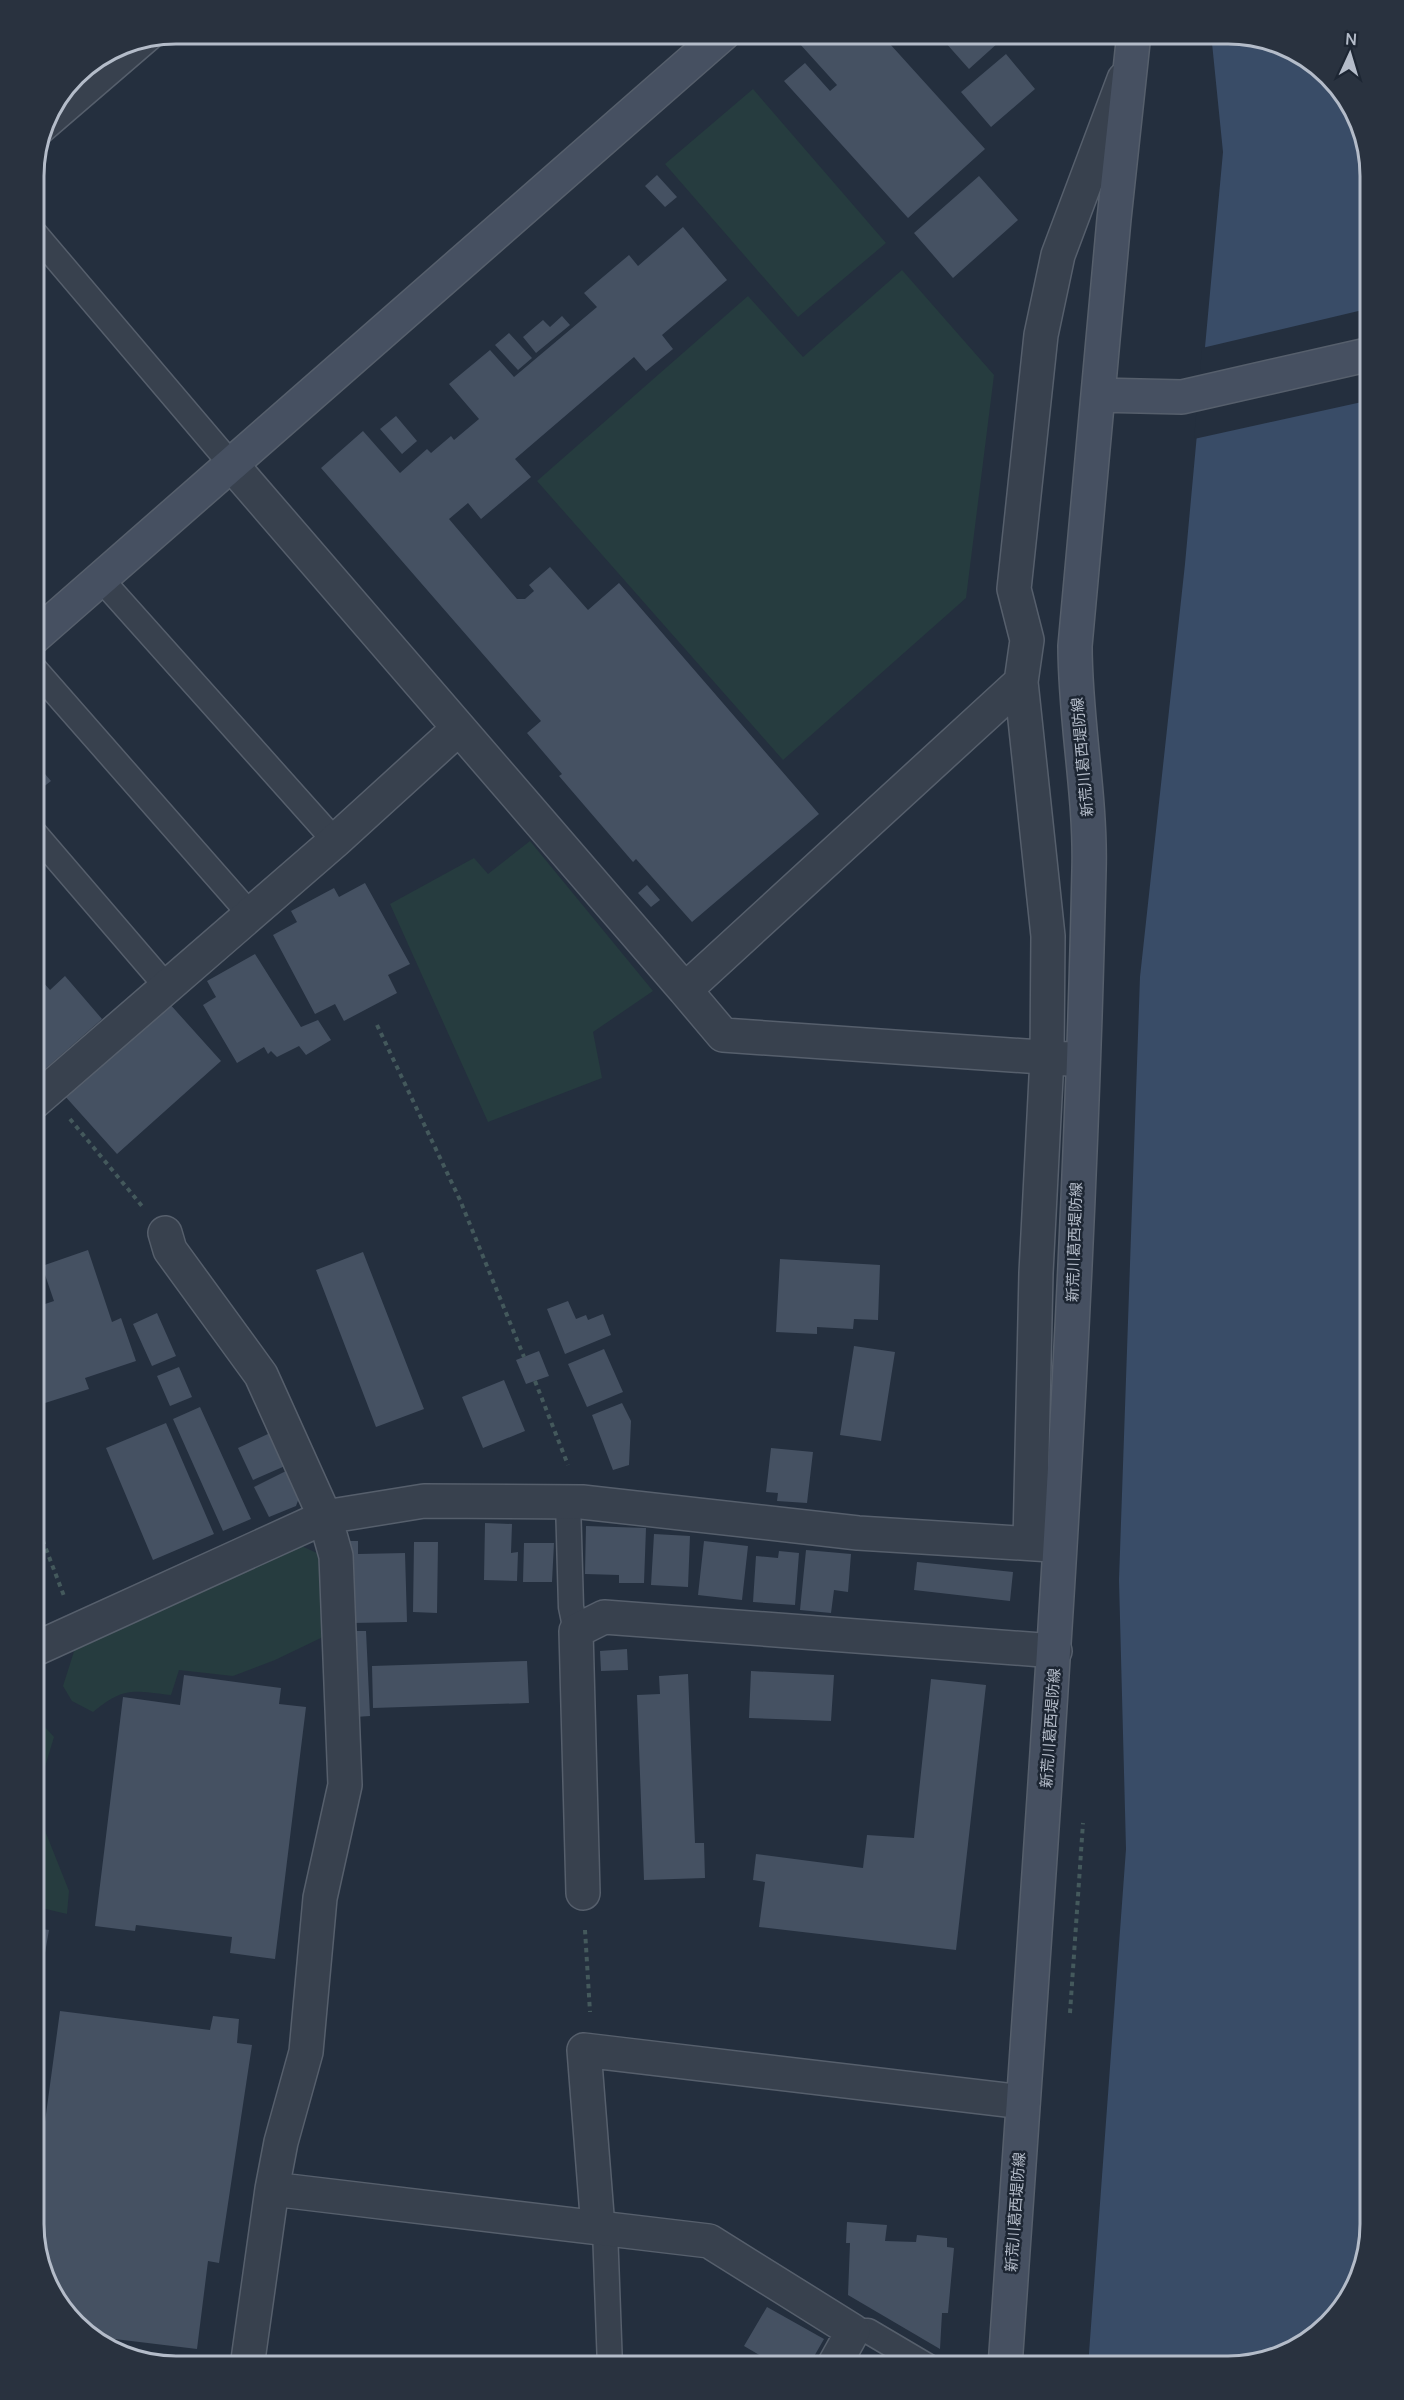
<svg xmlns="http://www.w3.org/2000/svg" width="1404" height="2400" font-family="Manrope,'Noto Sans JP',sans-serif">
<rect width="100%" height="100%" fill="#242f3e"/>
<path fill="#263c3f" d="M753,89L886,243L798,317L665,164Z
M902,270L994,375L966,598L783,760L537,481L748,296L803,357Z
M530,841L653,991L593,1032L602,1078L488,1122L390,904L474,858L488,874Z
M297,1544L317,1553L333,1593L325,1636L275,1660L233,1676L179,1670L171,1695C132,1691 125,1686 93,1712L72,1701L63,1686L77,1642Z
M33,1714L54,1737L34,1803L69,1891L67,1914L33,1906Z"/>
<path fill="#394c67" d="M1211,33H1238L1308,57L1356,113L1371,175V2225L1347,2304L1291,2352L1229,2367H1088L1126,1849L1119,1580L1140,977L1185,564L1223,152Z"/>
<path fill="#242f3e" d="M1371,308V400L1194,439L1202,348Z"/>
<path fill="#455162" d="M790,33H880L985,149L908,218L784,81L805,63L830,91L837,85Z
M937,33H1009L969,69Z
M1006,54L1035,89L991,127L961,92Z
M657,175L677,197L665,207L645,186Z
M979,176L1018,220L953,278L914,233Z
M683,227L727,280L662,335L673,349L646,371L634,357L515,459L531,477L481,519L468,503L449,519L517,599H525L534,591L529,585L550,567L588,610L619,583L819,814L692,922L636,859L633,862L559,776L562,774L527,733L541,721L321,468L363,431L400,473L427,449L431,453L451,436L454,440L479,419L449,384L490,350L514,377L597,307L584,293L629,255L638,266Z
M562,316L570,325L536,353L523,337L543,320L550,327Z
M509,333L532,358L518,370L495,345Z
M396,416L417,441L402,454L380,429Z
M33,760L51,781L33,795Z
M365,883L410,964L388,975L397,993L344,1021L335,1004L315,1014L273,935L297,922L291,911L334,888L339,897Z
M647,885L660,900L651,907L638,893Z
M255,954L301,1027L318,1020L331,1040L306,1055L299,1046L277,1057L271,1051L268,1054L264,1047L237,1063L203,1005L216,997L207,981Z
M33,971L50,990L65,976L102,1019L45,1069L33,1056Z
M168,1002L221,1061L117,1154L64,1095Z
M88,1250L112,1322L121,1318L136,1361L85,1378L89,1389L45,1403L33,1367V1308L54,1301L42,1266Z
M363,1252L424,1409L376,1427L316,1270Z
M780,1259L880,1265L878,1320L854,1319L853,1329L817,1327V1334L776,1332Z
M568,1301L576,1319L586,1315L588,1320L603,1314L611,1335L565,1354L547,1309Z
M157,1313L176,1356L152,1366L133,1324Z
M854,1346L895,1352L881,1441L840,1435Z
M604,1349L623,1392L587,1407L568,1364Z
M539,1351L549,1376L526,1384L516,1360Z
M179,1367L192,1397L170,1406L157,1376Z
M504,1380L525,1431L483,1448L462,1397Z
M33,1398L39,1415L33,1417Z
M622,1403L631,1421L629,1465L613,1470L592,1415Z
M200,1407L251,1519L223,1531L173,1419Z
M166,1423L214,1534L153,1560L106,1448Z
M270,1433L285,1466L253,1480L238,1448Z
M771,1448L813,1452L807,1503L777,1501L778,1493L766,1492Z
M288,1470L299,1498L296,1506L269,1517L254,1487Z
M485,1523L512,1524L511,1553L518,1552L517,1581L484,1580Z
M586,1526L646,1528L644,1583H619V1575L585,1574Z
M654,1534L690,1536L688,1587L651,1585Z
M349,1541H358V1554L405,1553L407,1622L351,1623Z
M704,1541L748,1546L742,1600L698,1595Z
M414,1542H438L437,1613L413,1612Z
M524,1543H554L552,1582H523Z
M806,1550L851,1554L848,1592L834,1590L831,1613L800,1610Z
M779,1551L799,1553L795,1605L753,1602L756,1556L778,1558Z
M917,1562L1013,1572L1010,1601L914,1590Z
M351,1631H366L370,1716L355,1717Z
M627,1649L628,1670L601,1671L600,1651Z
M527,1661L529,1703L373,1708L372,1666Z
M751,1671L834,1675L831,1721L749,1718Z
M688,1674L695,1843H704L705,1878L644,1880L637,1695L660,1694L659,1676Z
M184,1675L281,1688L279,1704L306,1707L275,1959L230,1953L232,1937L136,1925L135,1931L95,1926L123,1697L180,1705Z
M931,1679L986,1685L956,1950L759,1927L765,1882L753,1880L756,1854L863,1868L867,1835L914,1838Z
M33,1910L41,1912L39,1923L44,1924L42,1929L49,1930L34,2016Z
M60,2011L210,2030L213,2016L239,2019L237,2043L252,2045L219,2263L208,2261L197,2349L90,2336L48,2287L33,2225V2187L36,2188Z
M847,2222L887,2225L885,2241L916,2242L917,2235L947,2238V2247L954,2248L948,2313H942L940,2349L848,2295L850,2243H846Z
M767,2307L824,2339L808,2367H780L744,2346Z"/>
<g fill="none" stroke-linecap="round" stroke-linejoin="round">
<g stroke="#565f6c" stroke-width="27">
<path id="lane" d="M42,131L150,38
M33,231L231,464
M100,578L335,841
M33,667L249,913
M33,831L167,987
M568,1501L571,1607L576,1631
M605,2229L610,2367
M853,2331H868L929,2367"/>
</g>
<g stroke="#565f6c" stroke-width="36">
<path id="street" d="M231,464L685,990L1021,682
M685,990L723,1035L1069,1059
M33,1103L335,841L458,729
M165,1233L170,1250L261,1375L325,1517L336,1556L345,1785L320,1898L306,2052L281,2142L272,2189
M1030,1543L1036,1273L1047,1058L1048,936L1021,682L1027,640L1014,589L1041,335L1058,255L1124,79
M33,1650L325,1517L424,1501L582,1502L858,1533L1051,1545
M583,1893L576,1631L604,1617L1055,1651
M598,2228L584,2050L1023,2102
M247,2367L272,2189L709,2241L853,2331L833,2367"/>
</g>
<g stroke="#565f6c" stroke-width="36">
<path id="secondary" d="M1098,395L1182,397L1371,354
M33,638L724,33
M1005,2367C1039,1868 1078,1370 1089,870C1091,795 1075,721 1075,646L1114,219L1134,33"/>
</g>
<path stroke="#44595c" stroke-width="4" stroke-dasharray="4.5 4.5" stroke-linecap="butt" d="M377,1025L460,1200L524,1357
M70,1119L142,1206
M535,1381L568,1465
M33,1515L64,1596
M585,1930L590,2012
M1070,2013L1083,1823"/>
<use href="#lane" stroke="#38414e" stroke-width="24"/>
<use href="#street" stroke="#38414e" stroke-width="33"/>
<use href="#secondary" stroke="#465061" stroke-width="33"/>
</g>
<g text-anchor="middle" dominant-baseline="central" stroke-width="5" stroke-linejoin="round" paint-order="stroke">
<g font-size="15" fill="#b4bcc9" stroke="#1d2633">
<text transform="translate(1082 757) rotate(-95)">新荒川葛西堤防線</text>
<text transform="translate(1074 1242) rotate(-88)">新荒川葛西堤防線</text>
<text transform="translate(1050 1728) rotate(-86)">新荒川葛西堤防線</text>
<text transform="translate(1015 2212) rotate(-86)">新荒川葛西堤防線</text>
</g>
</g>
<path d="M0 0H1404V2400H0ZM176 44H1228A132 132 0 0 1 1360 176V2224A132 132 0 0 1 1228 2356H176A132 132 0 0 1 44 2224V176A132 132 0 0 1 176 44Z" fill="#29323f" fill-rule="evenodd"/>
<path fill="none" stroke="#b4bcc9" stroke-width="3" d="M176 44H1228A132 132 0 0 1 1360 176V2224A132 132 0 0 1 1228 2356H176A132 132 0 0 1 44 2224V176A132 132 0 0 1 176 44Z"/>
<g transform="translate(1350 54) rotate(4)" stroke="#1d2633" stroke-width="4.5" paint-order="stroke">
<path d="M0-4.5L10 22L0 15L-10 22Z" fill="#b4bcc9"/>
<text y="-9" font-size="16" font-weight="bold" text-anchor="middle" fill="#b4bcc9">N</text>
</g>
</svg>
